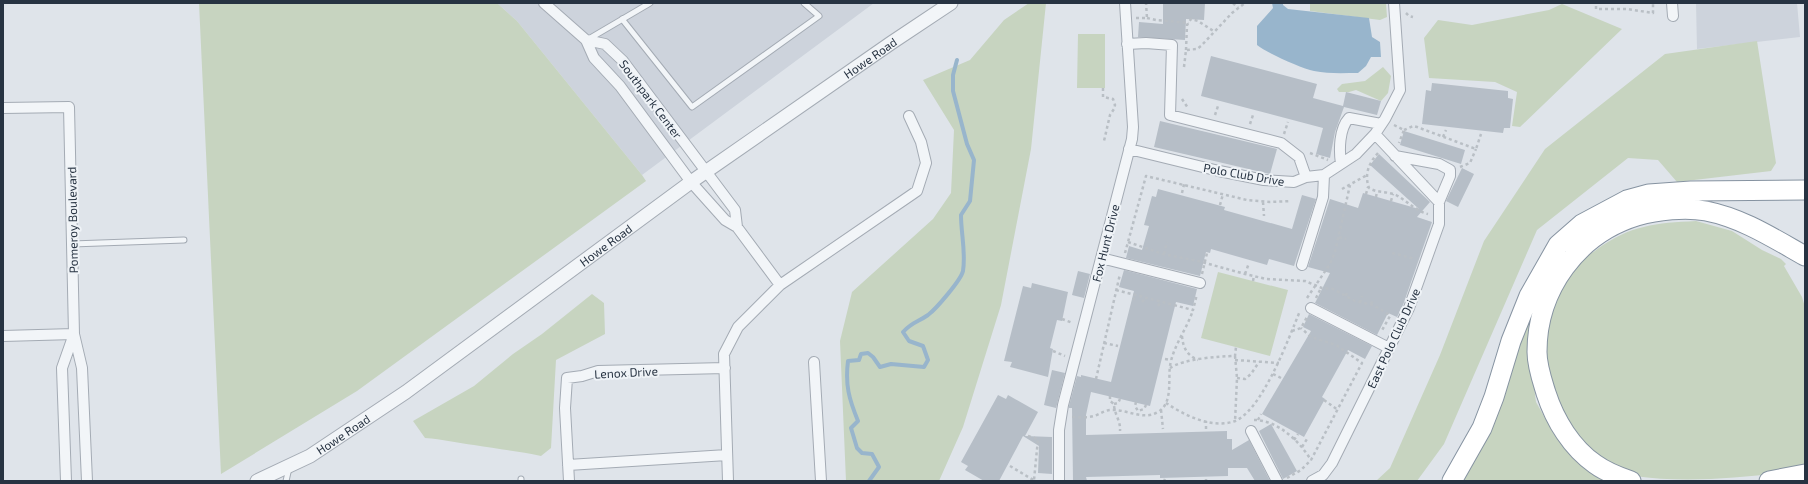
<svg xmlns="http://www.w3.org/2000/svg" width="1808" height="484" font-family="'Exo 2',sans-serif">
<rect width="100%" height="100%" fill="#dfe4ea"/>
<path fill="#cdd3dc" d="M497,3H874L642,175L517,21Z
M1696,3H1797L1800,37L1697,49Z"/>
<path fill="#c7d4c0" d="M199,3H497L517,21L642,175L646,181L357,391L221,474Z
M1029,3H1046L1031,149L1001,305L963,427L939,481H846L840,341L852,292L933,219L951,193L954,130L923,80L970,60L1004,20Z
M1310,3H1386L1387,17L1380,20L1310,11Z
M1562,4L1622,29L1520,127L1512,126L1517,92L1495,82L1429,78L1424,38L1438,20L1472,25L1549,10Z
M1078,34H1105V88H1077Z
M1757,41L1776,163L1771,171L1677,182L1658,160L1628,158L1537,230L1444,444L1417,481H1376L1390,468L1440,355L1484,241L1545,149L1665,54Z
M1383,67L1391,76L1388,93L1381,101L1356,90L1349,92H1339L1337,89L1342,84L1365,81Z
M1696,221L1732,231L1762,250L1781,259L1786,264L1784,266L1802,297L1805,307V470C1750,477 1689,484 1634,476C1617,471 1603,460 1591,449C1584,442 1575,436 1569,428C1564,422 1561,411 1558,403C1556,397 1552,390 1550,384C1539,341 1551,293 1582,261C1586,256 1592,253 1596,250C1630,225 1656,223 1696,221Z
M1218,272L1288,290L1270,356L1201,338Z
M592,294L604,303L605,334L556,360L551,448L541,456C519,451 497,449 474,445C458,443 442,439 425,438L413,421L474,386L513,354L542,334Z
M1538,297L1529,350L1536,402L1554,434L1567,449L1607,481H1460L1504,384Z"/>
<path fill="#98b5cc" d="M1272,3H1283V5L1288,9L1369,18L1372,37L1380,42L1381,57H1371L1366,66L1358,73C1344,73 1328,74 1314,71C1301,68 1267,53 1257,45V26L1273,8Z"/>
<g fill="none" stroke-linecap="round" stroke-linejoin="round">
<path stroke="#98b5cc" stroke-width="4" d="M869,481L879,467L872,454L862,453L857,448L851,428L858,421C849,399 845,385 848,361L859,360L861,354L868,353L873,357L880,367L891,364L924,367L928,360L923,346L909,341L903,332C912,322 918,322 928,315C936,309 961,280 963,271C966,252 961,234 961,215L970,201L974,160L967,144L953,91V75L957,60"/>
</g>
<path fill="#b6bec7" d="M1163,3H1205L1204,20L1186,19L1185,40L1138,37L1139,22L1163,24Z
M1211,56L1317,84L1313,98L1343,106L1346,92L1381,101L1377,115L1344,107L1335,132L1330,158L1316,154L1323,128L1201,96Z
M1432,83L1508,91V98L1513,99L1510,128H1504L1503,133L1422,124L1426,90L1431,91Z
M1160,121L1277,149L1270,174L1154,147Z
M1404,131L1465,150L1461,164L1400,145Z
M1379,154L1430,202L1417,217L1432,222L1403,305L1397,317L1388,313L1377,335L1315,303L1330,273L1308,267L1330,199L1358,208L1363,193L1419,209L1370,165Z
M1462,168L1474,174L1458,207L1446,201Z
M1158,189L1225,207L1224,210L1292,229L1302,195L1316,199L1294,266L1269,259L1267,265L1211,249L1210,253L1206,252L1200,276L1126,258L1129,246L1142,250L1149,226L1144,225L1152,196L1156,197Z
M1124,270L1197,289L1193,306L1176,302L1150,406L1091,392L1086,415V435L1227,431V439H1232V450L1249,440L1270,481H1255L1247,468H1228V476L1160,478V475L1086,477L1087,481H1073L1072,408H1069V406L1077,376L1081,377V375L1111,382L1134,291L1119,287Z
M1078,271L1090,274L1084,298L1072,295Z
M1032,283L1068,292L1062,321L1057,320L1050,348L1053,349L1048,377L1010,367L1012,362L1004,361L1023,286L1031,288Z
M1309,314L1372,346L1365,359L1348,350L1322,397L1325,399L1304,437L1262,414L1311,331L1303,327Z
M1052,370L1065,373L1056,408L1044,405Z
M998,395L1006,399L1008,395L1038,412L1025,436L1052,437V474L1038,473L1039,446L1023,436L999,481H984L965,470L968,466L961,462Z
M1271,424L1297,471L1283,479L1259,431Z"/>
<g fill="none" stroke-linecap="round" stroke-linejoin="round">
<g stroke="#a4abb4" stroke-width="7">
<path id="service" d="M622,19L692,107L819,16L804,3
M587,40L650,3
M72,244L184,240
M286,481L289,468
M521,481V479"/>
</g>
<g stroke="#a4abb4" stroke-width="12">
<path id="minor" d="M544,3L586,40L594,58L620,86L691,182L725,220L737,227L780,285L917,191L926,163L921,142L909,116
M1672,3L1673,16
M586,40L605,44L623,61L735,210L737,227
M1127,44L1146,43L1172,45L1170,115L1281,143L1299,157L1306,177
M3,108L69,107L74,334L82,368L87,481
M1129,149L1219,171L1264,180L1294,182L1306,177L1324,175L1356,154L1375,134L1385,119L1400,90L1394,3
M1395,156L1439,164L1450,170V176L1439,202
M1341,164C1339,150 1339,129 1349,118L1381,124
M1101,258L1200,283
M1302,265L1323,197L1324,175
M1311,308L1389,348
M3,336L74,334
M814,362L821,481
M1251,431L1277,481
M568,465L727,455
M66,481L62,368L74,334
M569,481L565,408L567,378L582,376L598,371L725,368
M728,481L724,354L738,327L780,285
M1059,481V430L1063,405L1132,139L1133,127L1125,3
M1312,481L1323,475L1332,463L1409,308L1439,224V202L1375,134"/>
</g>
<g stroke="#a4abb4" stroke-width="15">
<g id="tertiary">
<path id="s1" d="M257,481L310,456L406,392L691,182L891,43L951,3"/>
</g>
</g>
<g stroke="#8693a1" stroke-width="21">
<path id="motorway" d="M1452,481L1482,428L1494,397L1511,341L1529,296L1558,245L1582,224L1627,200L1649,194L1691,191L1805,190
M1631,481C1619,477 1606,472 1595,464C1572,448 1555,421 1546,393C1542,380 1537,366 1537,352C1537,289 1578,234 1637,216C1657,210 1686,207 1706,211C1742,218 1773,238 1805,256
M1769,481L1805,474"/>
</g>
<path stroke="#b9bfc5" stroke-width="2.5" stroke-dasharray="3 3" stroke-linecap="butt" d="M1233,3L1238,8
M1596,6V9H1627L1653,13V3
M1406,13L1409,16L1413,17
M1136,18H1147L1146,3
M1147,18L1156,20L1189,23
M1186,50L1187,25L1191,19L1198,21L1215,32
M1184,67L1186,50L1197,49L1201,46L1232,13L1245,3
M1103,88V97L1113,99L1115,105L1114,109L1110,115L1104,141
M1182,99L1188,108
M1215,115L1218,106
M1250,124L1253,115
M1394,125L1404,130L1399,143
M1404,130L1413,126L1417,127L1476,149L1481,134
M1284,134L1288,122
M1443,137L1446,130
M1310,153L1328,160
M1378,153C1369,163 1364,174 1369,188C1377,193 1386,191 1396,195C1407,201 1416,211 1428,214
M1460,167L1470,163L1476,149
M1342,189L1367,175
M1182,193L1184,184
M1366,194L1368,187
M1376,197L1377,192
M1391,201L1393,194
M1263,202L1264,216
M1220,205L1223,194
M1339,237L1346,239
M1128,242L1163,254L1198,261L1245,274L1266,279L1305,281L1322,288L1333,289L1355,301L1373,305L1388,314L1390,316L1381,332
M1125,253L1146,176L1247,200L1270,202L1291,201
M1392,253L1415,259
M1164,254L1167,242
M1202,274L1207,253
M1245,274L1249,263
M1253,281L1254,276
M1116,290L1193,310L1197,294
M1346,296L1347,291
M1307,298L1330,264L1335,252L1350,185
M1316,298L1321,288
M1133,300L1136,295
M1142,302L1146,298
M1360,303L1362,296
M1371,304L1373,299
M1158,306L1161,302
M1062,319L1073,323
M1292,331L1301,328L1307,317
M1182,336C1183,348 1187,355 1198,360
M1104,343L1118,346
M1053,351L1065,356
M1235,356L1237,378L1235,422
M1165,359L1171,360
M1235,360L1279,363
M1170,368C1183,359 1219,356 1235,356L1236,347
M1273,374L1281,378
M1237,378L1245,379L1251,374L1259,362
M1096,379L1120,274
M1110,396V401L1114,404C1114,414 1121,421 1120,431
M1324,400L1338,410
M1136,402L1135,406L1138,411L1144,409L1146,405
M1166,403C1184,415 1210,428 1232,422C1261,415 1289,337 1300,311
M1114,404L1118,403L1120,399
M1161,410L1163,429
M1072,417C1080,417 1087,418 1094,416C1100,414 1105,410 1111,410C1127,409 1143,421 1158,412C1173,403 1168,381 1170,366C1173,346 1187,329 1193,310
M1254,420C1278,420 1300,442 1311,460
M1258,420L1261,414
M1206,429V421
M1028,436L1038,439L1034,480
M1294,440L1298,434
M1302,447L1307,439
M1010,466L1035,481
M1287,478L1301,470L1311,460L1362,363L1336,345L1311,337L1301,328
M1206,479V481
M1164,481L1165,479"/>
<use href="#service" stroke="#f2f5f8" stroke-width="5"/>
<use href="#minor" stroke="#f2f5f8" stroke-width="10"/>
<use href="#tertiary" stroke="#f2f5f8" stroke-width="13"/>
<use href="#motorway" stroke="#fff" stroke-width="19"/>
</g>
<g text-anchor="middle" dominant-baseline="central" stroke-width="4" stroke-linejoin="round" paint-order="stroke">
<g font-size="12" fill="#273342" stroke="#eff3f7">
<text stroke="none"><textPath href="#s1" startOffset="746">Howe Road</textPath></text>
<text transform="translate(651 99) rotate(53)">Southpark Center</text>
<text transform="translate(1244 174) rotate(10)">Polo Club Drive</text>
<text transform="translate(72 220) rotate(-91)">Pomeroy Boulevard</text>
<text transform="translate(1105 243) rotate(-76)">Fox Hunt Drive</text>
<text stroke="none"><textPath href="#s1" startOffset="422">Howe Road</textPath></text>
<text transform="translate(1393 338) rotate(-65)">East Polo Club Drive</text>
<text transform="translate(626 372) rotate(-3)">Lenox Drive</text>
<text stroke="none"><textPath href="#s1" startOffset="98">Howe Road</textPath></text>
</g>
</g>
<rect width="1808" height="484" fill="none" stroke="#273342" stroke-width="8"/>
</svg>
